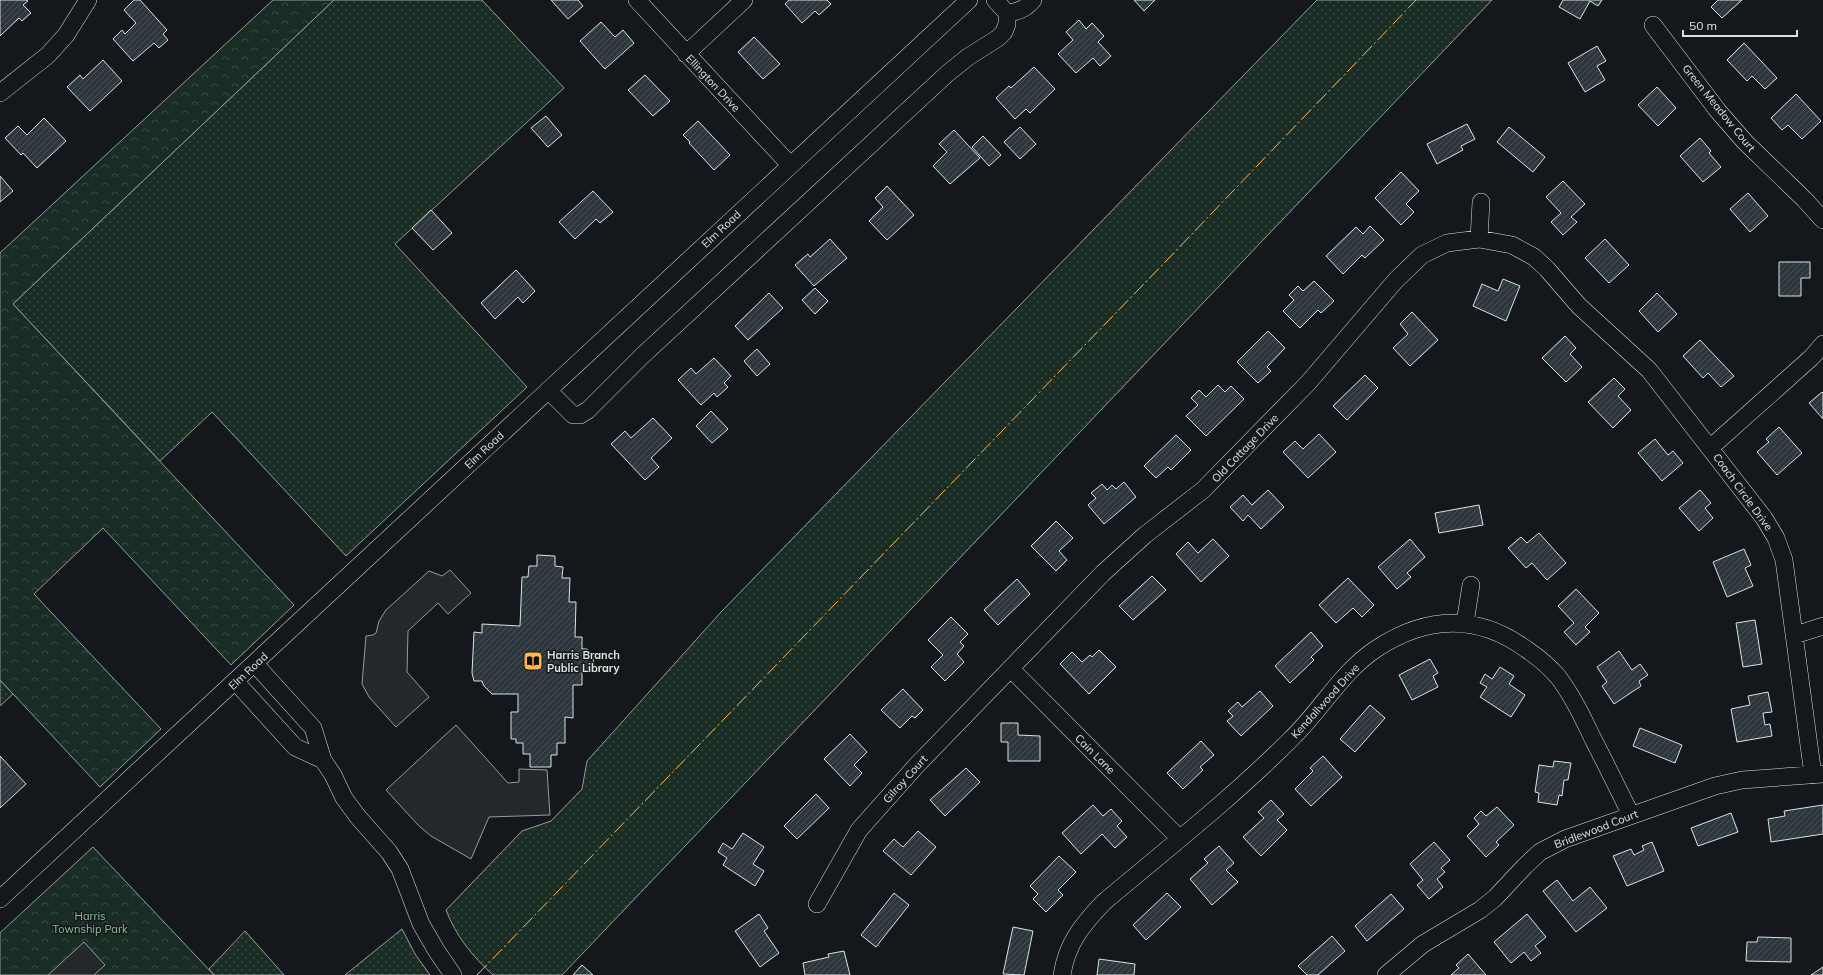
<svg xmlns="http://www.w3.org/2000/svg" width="1823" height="975" font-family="Mulish,sans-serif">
<defs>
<pattern id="grass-dots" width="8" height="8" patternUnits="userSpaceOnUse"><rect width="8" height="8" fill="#1a2d24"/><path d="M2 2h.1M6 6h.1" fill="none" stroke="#3b4b43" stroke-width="1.8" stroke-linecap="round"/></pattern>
<pattern id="forest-crowns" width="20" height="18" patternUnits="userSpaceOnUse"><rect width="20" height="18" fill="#1a2d24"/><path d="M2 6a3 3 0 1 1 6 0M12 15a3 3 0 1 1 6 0" fill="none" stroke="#3b4b43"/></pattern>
<pattern id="building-hatch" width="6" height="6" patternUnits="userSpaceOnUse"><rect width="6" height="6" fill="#2c363c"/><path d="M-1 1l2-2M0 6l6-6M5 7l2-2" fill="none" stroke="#4a5358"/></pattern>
</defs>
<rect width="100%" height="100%" fill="#14181c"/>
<path fill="url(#grass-dots)" stroke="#939e99" d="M334,0H482L564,88L395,244L527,387L346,556L212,412L160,461L13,304Z
M1317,0H1492L562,975H493C472,956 456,936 446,910L522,831L551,821L582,789L587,761L722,611Z
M0,680L13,694L0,706Z
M402,929L415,954L430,975H345Z
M245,931L284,975H214L209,969Z"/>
<path fill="url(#forest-crowns)" stroke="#939e99" d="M273,0H334L13,304L294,605L231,665L103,528L34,594L161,729L100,787L0,680V253Z
M93,847L214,975H0V933Z"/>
<path fill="#24282b" stroke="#939e99" d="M450,570L471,593L448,614L438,603L408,631L407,672L429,697L396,727L369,697L362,684L366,636L373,635L376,633L379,621L386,610L429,571L442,576Z
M456,725L508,783L519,782V769L547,770L550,815L489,817L471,859L431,836L419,826L386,790Z
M84,942L105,965L94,975H48Z"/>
<path fill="url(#building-hatch)" stroke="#d8e6dc" d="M0,0H26L28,1L23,5L31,13L22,21L19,18L0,36Z
M134,0H140L167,30L163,34L168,40L159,48L154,43L133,61L113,39L122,30L125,34L136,23L124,10Z
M551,0H578L583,6L568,19Z
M789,0H827L831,4L819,15L815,11L802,23L785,4Z
M1134,0H1155L1144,11Z
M1563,0H1602L1598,6L1590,1L1580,19L1559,7Z
M1718,0H1742L1722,18L1711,7Z
M1079,20L1086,29L1092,23L1104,36L1098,42L1111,56L1100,66L1093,58L1076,73L1058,54L1073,40L1066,32Z
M601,22L615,37L623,30L634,43L605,69L580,41Z
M754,37L780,64L763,79L738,52Z
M1744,43L1777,78L1765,89L1752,76L1747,81L1727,60Z
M1597,46L1606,61L1597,66L1605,80L1585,92L1568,63Z
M103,60L122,81L90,111L67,87L80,75L83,79Z
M1034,67L1055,89L1030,113L1026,109L1015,119L996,98L1009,86L1011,88Z
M645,75L670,101L653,116L628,90Z
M1657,87L1676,108L1658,126L1638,105Z
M1796,94L1821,121L1802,139L1788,125L1782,130L1771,118Z
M546,116L562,135L548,147L531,128Z
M44,118L66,141L37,168L23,153L21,155L5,138L18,126L27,135Z
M698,121L730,155L714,170L689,143L690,142L683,135Z
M1467,124L1475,139L1461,146L1463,150L1437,164L1427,144Z
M1020,127L1036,144L1020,159L1004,142Z
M1509,127L1545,157L1533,172L1497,142Z
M954,130L980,158L950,184L933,166L947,152L939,144Z
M983,136L1001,155L989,166L972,147Z
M1700,138L1711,151L1709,153L1721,167L1703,182L1680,156Z
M1401,172L1419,191L1406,204L1414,212L1401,225L1375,198Z
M0,176L13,191L0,202Z
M1563,181L1585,204L1571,217L1577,222L1563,235L1551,222L1561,213L1546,197Z
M887,186L914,215L887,240L869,221L883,207L875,198Z
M593,191L613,212L600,223L596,219L575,239L559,222Z
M1748,193L1768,216L1750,232L1730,209Z
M431,210L452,233L433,250L412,228Z
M1370,226L1384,240L1365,258L1362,255L1343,274L1326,256L1356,227L1363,234Z
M830,239L847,258L814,286L795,265L808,254L810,257Z
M1605,239L1629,265L1609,283L1585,258Z
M1779,262H1810V278H1801V296H1779Z
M516,270L535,291L523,303L518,297L495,319L481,303Z
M1503,279L1520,286L1506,321L1473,306L1482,284L1498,291Z
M1314,281L1334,301L1321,313L1318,310L1300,328L1283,311L1294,300L1289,295L1298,286L1303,291Z
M815,288L828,301L815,314L802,300Z
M769,293L783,308L748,340L735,326Z
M1657,293L1677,314L1658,332L1639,311Z
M1412,312L1438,340L1410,366L1393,348L1408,334L1400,324Z
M1268,331L1285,348L1267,367L1271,371L1258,383L1237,362Z
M1565,336L1576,348L1570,354L1582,367L1566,382L1542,358Z
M1700,340L1734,376L1721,387L1708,373L1703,378L1683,356Z
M757,349L770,364L757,376L744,361Z
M714,358L731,376L724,383L728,387L717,397L714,393L701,405L678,380L691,368L696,374Z
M1365,375L1378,388L1347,420L1333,406Z
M1614,378L1625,389L1618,396L1631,410L1613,428L1588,402Z
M1218,385L1225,392L1231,386L1244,399L1206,436L1186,416L1198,405L1191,398L1199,390L1206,397Z
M1822,392L1823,393V419L1809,403Z
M711,411L728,429L712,443L696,426Z
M653,418L672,438L651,458L659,467L645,480L611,444L625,431L631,438Z
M1779,427L1802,453L1777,475L1757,452L1769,442L1766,439Z
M1319,434L1336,452L1308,478L1283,452L1295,441L1303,449Z
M1176,435L1191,450L1171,470L1168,467L1156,478L1144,466Z
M1655,439L1668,455L1673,451L1683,463L1662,481L1638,453Z
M1124,482L1136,497L1104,524L1088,505L1096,498L1091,493L1102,484L1107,490L1112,485L1116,489Z
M1268,490L1284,507L1261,529L1248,515L1243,521L1230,507L1243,495L1252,505Z
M1700,490L1711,503L1705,508L1713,518L1699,531L1679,508Z
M1479,505L1483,525L1439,533L1435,513Z
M1056,521L1073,538L1059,551L1067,560L1056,571L1031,546Z
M1539,533L1566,563L1547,580L1532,563L1526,568L1508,548L1521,537L1527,543Z
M1213,539L1229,556L1201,582L1176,554L1188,542L1198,553Z
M1410,539L1425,557L1407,573L1411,577L1397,589L1378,567Z
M1744,549L1751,565L1745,568L1753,586L1727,597L1713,562Z
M537,555L555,556V566L563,567L562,578H570L569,602H576L575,637H582V649H587L593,656L594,666L586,672H582V685H573V718L565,717V743H557V755H551V767H530V754H523V743H516V739H511V712H518V694H492L484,686L482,681H474L472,673L474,632L482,633V624L520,626L522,577H528L529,566H537Z
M1152,576L1166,590L1133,620L1119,606Z
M1348,578L1374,605L1362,617L1353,608L1336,623L1319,605Z
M1017,579L1030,594L998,625L984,610Z
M1576,589L1599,613L1585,627L1590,632L1576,645L1564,632L1574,623L1558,606Z
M951,617L968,634L960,642L964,646L957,654L964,662L945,681L931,667L943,655L928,640Z
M1755,620L1762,664L1743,667L1736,623Z
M1311,632L1323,646L1311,657L1314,660L1290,683L1275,666Z
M1099,650L1116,667L1089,694L1060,664L1072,652L1082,662L1090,655L1092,657Z
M1619,651L1632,670L1640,664L1648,675L1639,681L1641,686L1614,704L1602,686L1607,682L1597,667Z
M1430,659L1438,673L1433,676L1438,687L1412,700L1399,675Z
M1500,667L1514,676L1509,684L1525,695L1511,717L1480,697L1487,687L1480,683L1485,674L1492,679Z
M903,689L923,710L915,718L912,716L900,728L881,710Z
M1260,691L1273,706L1241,736L1227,721L1233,716L1228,711L1238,702L1242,707Z
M1768,692L1772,712L1763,713L1765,725L1770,724L1772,736L1737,742L1731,709L1750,705L1748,696Z
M1370,705L1385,718L1355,752L1340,739Z
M1001,723H1018V735L1040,736V761H1008V742H1001Z
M1640,728L1682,745L1675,763L1633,746Z
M850,734L867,752L854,765L862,773L850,786L824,759Z
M1201,741L1214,755L1200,767L1203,770L1183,789L1167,773Z
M0,756L26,784L0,808Z
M1323,756L1342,777L1311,806L1295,789L1313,771L1310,768Z
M1554,761L1571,763L1568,780H1564L1562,796L1559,795L1557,805L1538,802L1539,793L1535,792L1539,765L1553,767Z
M966,768L980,782L945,816L930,800Z
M816,794L829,808L797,839L784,826Z
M1271,800L1284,814L1277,820L1287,830L1261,856L1243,837L1264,818L1258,812Z
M1093,805L1103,816L1111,809L1122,821L1117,826L1127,837L1115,848L1102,834L1081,854L1062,833Z
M1823,805V834L1771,842L1768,819L1785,816L1784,811Z
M1497,807L1514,825L1496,842L1499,845L1486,857L1467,836L1479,824L1474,818L1481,811L1486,816Z
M1731,813L1738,832L1698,846L1691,828Z
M918,831L936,847L911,875L883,851L894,839L903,847Z
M743,833L764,847L753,864L764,871L755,886L723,865L727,858L718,852L723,843L732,849Z
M1434,842L1450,860L1441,868L1445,872L1437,879L1443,887L1429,899L1417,885L1423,880L1410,864Z
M1652,842L1664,871L1627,886L1613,856L1631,849L1634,855L1644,850L1642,846Z
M1219,846L1234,863L1226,870L1238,882L1212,905L1190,879L1208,863L1204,859Z
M1059,856L1076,872L1058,890L1063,895L1046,912L1033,899L1038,894L1030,886Z
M1557,880L1573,901L1590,887L1607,908L1576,932L1543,891Z
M894,893L909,905L876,947L861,935Z
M1167,893L1181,907L1146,940L1133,925Z
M1391,894L1404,909L1367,941L1355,926Z
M759,914L768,928L764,931L779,953L760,967L735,931Z
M1527,914L1546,937L1535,946L1541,953L1531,961L1524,952L1511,963L1494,942Z
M1013,927L1033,931L1024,975L1003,974Z
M1332,936L1345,951L1318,975H1307L1298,966Z
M1758,937L1791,938V962L1746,961L1747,942H1757Z
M844,951L850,975H805L803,963L829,957L828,954Z
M1468,954L1486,975H1451L1459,968L1456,965Z
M1099,959L1135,964L1134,975H1097Z
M582,965L593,975H573Z
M1823,967V975H1811Z"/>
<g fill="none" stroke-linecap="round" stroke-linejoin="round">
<g stroke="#d8e6dc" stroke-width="18">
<path id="minor" d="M637,0L790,165
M1007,13C1018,12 1026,9 1033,0
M1653,25L1718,111L1745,142L1804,199L1823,220
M686,54L744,0
M0,93L48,55L66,35L88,0
M1479,239L1481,202
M548,390L573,415H580L588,410L642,356L948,73L968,57L998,38L1004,32L1007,24V13L995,0
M1710,448L1812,357L1823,344
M1465,623L1471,585
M1795,635L1823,626
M255,664L313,728L323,760L333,775L344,798L358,817L389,852L400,869L421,924L436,950L453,975
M1011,669L1179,838
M236,682L295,747L323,760
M0,899L969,0
M817,904L859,830L916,766L1103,573L1145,535L1203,490L1308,383L1396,280L1422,255L1447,243L1479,239L1512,245L1534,257L1547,269L1579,306L1649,370L1764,518L1776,538L1784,560L1813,775
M1062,975C1067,943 1082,925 1104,902C1167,849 1232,798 1290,740C1320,712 1341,672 1376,649C1426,616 1476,613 1526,649C1538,657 1550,667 1559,678C1573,697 1583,718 1593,739C1606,764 1618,789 1631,815
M1386,975L1423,944L1480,910L1495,898L1525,866L1540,852L1565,839L1715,786L1742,780L1823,774"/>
</g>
<use href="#minor" stroke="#14181c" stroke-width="17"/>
<path stroke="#ffb74d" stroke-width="1" stroke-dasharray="14 3 2 3" stroke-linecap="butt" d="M477,975L1167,260L1416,0"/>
</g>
<defs>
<g id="library-square" transform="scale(1)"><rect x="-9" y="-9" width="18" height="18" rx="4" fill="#ffb74d" stroke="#14181c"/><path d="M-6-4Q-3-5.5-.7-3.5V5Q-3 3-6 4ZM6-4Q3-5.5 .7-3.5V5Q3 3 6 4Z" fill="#111"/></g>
</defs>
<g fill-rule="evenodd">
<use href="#library-square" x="533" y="661"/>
</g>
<g text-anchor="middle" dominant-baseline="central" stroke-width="3" stroke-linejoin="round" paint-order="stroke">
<g font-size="11" fill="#d8e6dc" stroke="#14181c">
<text transform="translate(713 83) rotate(47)">Ellington Drive</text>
<text transform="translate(1719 108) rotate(51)">Green Meadow Court</text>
<text transform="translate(721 229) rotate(-43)">Elm Road</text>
<text transform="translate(1245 448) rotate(-46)">Old Cottage Drive</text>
<text transform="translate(484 450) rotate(-43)">Elm Road</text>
<text transform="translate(1743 492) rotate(54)">Coach Circle Drive</text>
<text transform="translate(248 671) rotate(-43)">Elm Road</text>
<text transform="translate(1325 701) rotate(-48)">Kendallwood Drive</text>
<text transform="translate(1095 754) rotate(45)">Cain Lane</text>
<text transform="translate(905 779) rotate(-48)">Gilroy Court</text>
<text transform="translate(1596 829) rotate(-21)">Bridlewood Court</text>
</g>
<g font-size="11" font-weight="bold" fill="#d8e6dc" stroke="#14181c" text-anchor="start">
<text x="547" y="655">Harris Branch<tspan x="547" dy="13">Public Library</tspan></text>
</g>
<g font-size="11" fill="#8ac095" stroke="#14181c">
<text x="90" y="916">Harris<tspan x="90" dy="13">Township Park</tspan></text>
</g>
</g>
<path d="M1683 30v6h114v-6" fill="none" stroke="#d8e6dc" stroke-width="2"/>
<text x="1689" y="30" font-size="12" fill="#d8e6dc" stroke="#14181c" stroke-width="3" paint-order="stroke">50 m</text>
</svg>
